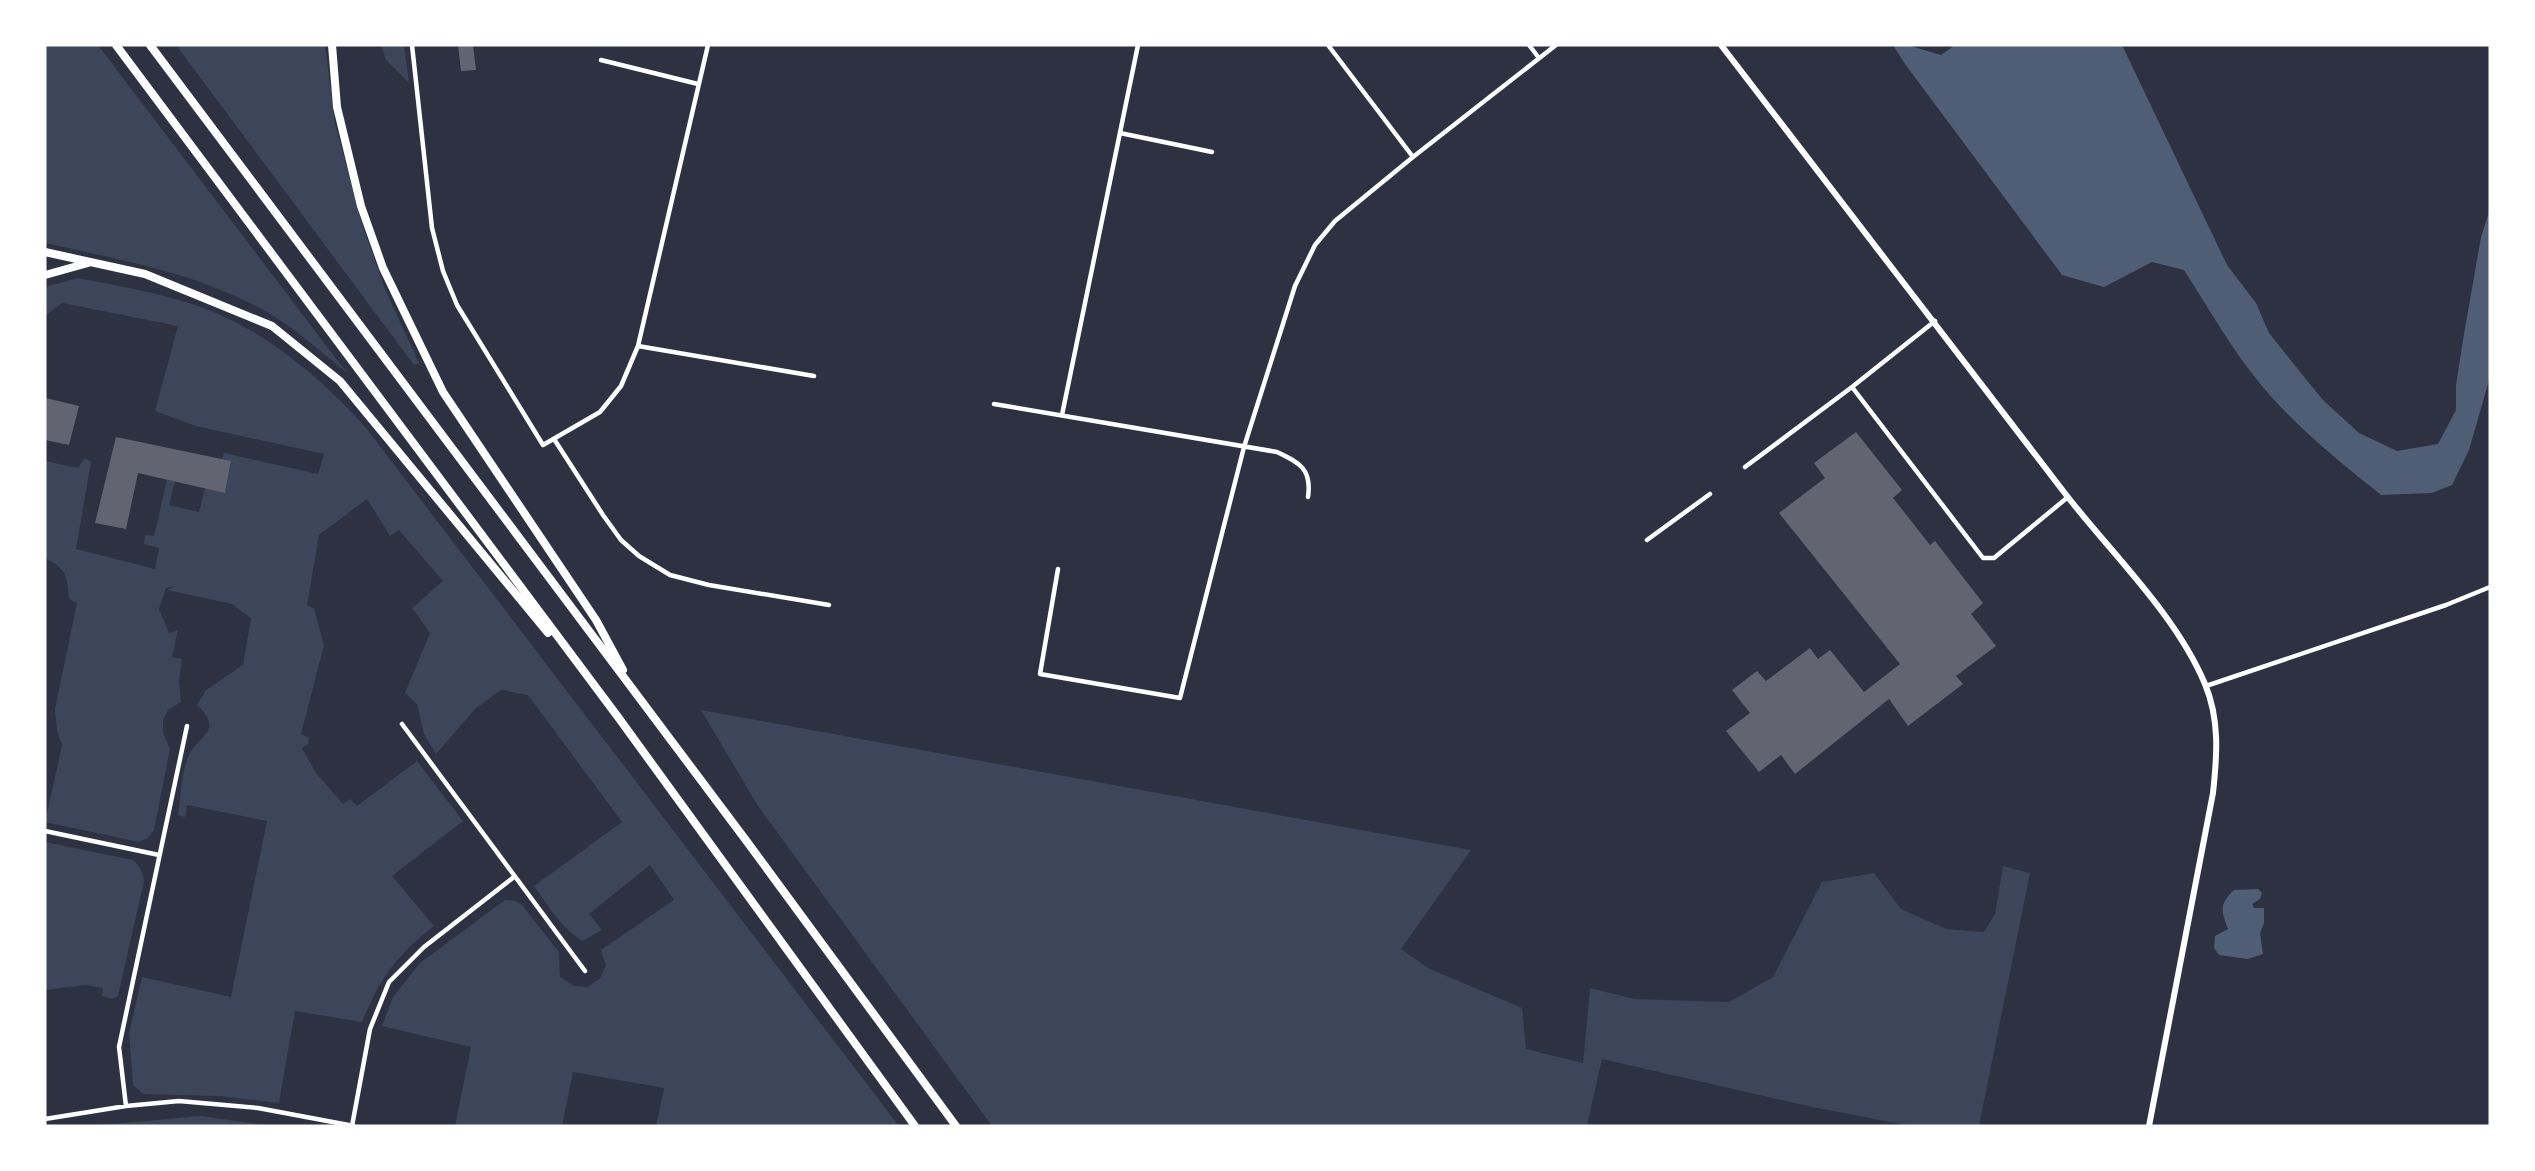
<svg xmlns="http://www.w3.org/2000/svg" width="2535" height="1171" font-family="'PT Sans Narrow',sans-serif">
<rect width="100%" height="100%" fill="#2d3142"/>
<path fill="#3c4559" d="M45,45H98L347,373C321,352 296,329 267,312C195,272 124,261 45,243Z
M176,45H325L335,124L363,227L385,289L419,363L414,365Z
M381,45H404L409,83L386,60Z
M78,278C115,285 153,292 189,303C259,325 318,374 366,428L899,1126H656L664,1088L573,1072L562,1126H455L471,1047L382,1026L393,997L420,963L505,900L515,901L522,905L559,952L560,977L574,986L588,987L600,978L606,965L601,950L674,900L650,865L589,914L602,930L582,941C562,928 548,906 534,886L622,822L528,695L501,690L475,709L436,754L424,734L417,704L405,693L430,633L412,608L443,581L399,530L390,536L367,499L319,535L307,606L314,608L324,645L301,734L309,738L308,744L302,748L316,773L343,804L350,799L357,806L417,761L463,821L392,876L434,926C395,957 381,977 362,1022L295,1011L279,1103L219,1096L143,1094L133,1085L129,1033L142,977L231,997L267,821L187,805L185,817L178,815C181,796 181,772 189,755C198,735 225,731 197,705L206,690L243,665L251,618L232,604L167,590L176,586L166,588L159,609L169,633L178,630L172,657L182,659L179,681L181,702L168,710L163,720V732L170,749L154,830L148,838L139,842L45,822L62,745L57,731L55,709L77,603L69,599C67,576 67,569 45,558V461L78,468L85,458L91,462L76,549L155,569L159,548L144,544L145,535L154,536L167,480L175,481L169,505L199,512L205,488L225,492L231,462L222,459L224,453L318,474L324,454L196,426L155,411L178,326L62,303L45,316V287Z
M701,710L1471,850L1401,949L1430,969L1522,1008L1526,1049L1583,1063L1590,988L1634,999L1729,1002L1773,977L1822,882L1874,873L1901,909L1946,929L1984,932L1995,914L2003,866L2030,873L1979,1126H1911L1812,1107L1602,1059L1587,1126H992L758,806Z
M45,842L133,860C140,866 143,872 144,881L118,996L112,999L102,996L103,988L86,985L45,990Z
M201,1116L272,1126H88Z"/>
<path fill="#4f5d75" d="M1893,45H1907L1941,55L1955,45H2122L2227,265L2256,303L2269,333L2305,378L2323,400L2359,433L2397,451L2438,444L2456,410V385L2464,334L2481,237L2490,209V377L2469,450L2452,485L2432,493L2381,495C2339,461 2296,427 2262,386C2232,350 2209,309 2184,270L2152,262L2104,287L2062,275L1905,64Z
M2258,889L2262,893L2260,899L2252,904L2254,908H2264V923L2260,933L2263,954L2248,959L2219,955L2214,948L2215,936L2228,929C2221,911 2219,904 2234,890Z"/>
<path fill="#626471" d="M458,45H473L476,70L461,71Z
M46,398L79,406L69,445L45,440Z
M1856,432L1902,490L1893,498L1930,545L1935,541L1983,603L1971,614L1996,646L1956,676L1963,684L1908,726L1889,699L1795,774L1781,755L1759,772L1726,731L1750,713L1732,690L1757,671L1766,681L1810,648L1818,659L1830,650L1864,692L1900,664L1779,513L1825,478L1814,463Z
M116,437L231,461L225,493L138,473L126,529L95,523Z"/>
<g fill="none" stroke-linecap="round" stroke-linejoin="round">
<path stroke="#fff" stroke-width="4.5" d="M412,45L432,228L443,271L457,305L543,445L600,412L621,386L638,346L708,45
M1328,45L1413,157
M1529,45L1539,58
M601,60L698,84
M1120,133L1212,152
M638,346L814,376
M1852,387L1983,558H1994L2068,497
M994,404L1277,452C1300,463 1312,469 1308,497
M1062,415L1138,45
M554,439L603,515L621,540L639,556L670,575L709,585L829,605
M1745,467L1852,387L1935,321
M1647,540L1710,494
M1058,569L1040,674L1180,698L1244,447L1295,286L1315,245L1335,221L1413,157L1556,45
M2206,686L2446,605L2490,587
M402,724L585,971
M45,831L159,855
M126,1106L119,1047L187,726
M45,1119L126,1106L179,1101L258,1108L354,1126
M352,1126L370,1029L389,982L424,947L514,877"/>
<path stroke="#fff" stroke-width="6" d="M1721,45C1837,195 1951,346 2067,496C2113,555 2176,615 2205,684C2220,720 2217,756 2213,793L2149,1126"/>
<path stroke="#fff" stroke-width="8" d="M116,45L618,717L915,1126
M150,45L745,839L956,1126
M332,45L337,107L361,206L383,268L443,392L596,620L623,670
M45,252L145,274L272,326L340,381L548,633
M45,275L88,263"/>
</g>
<rect width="2535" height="1171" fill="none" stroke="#ffffff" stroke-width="93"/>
</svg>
